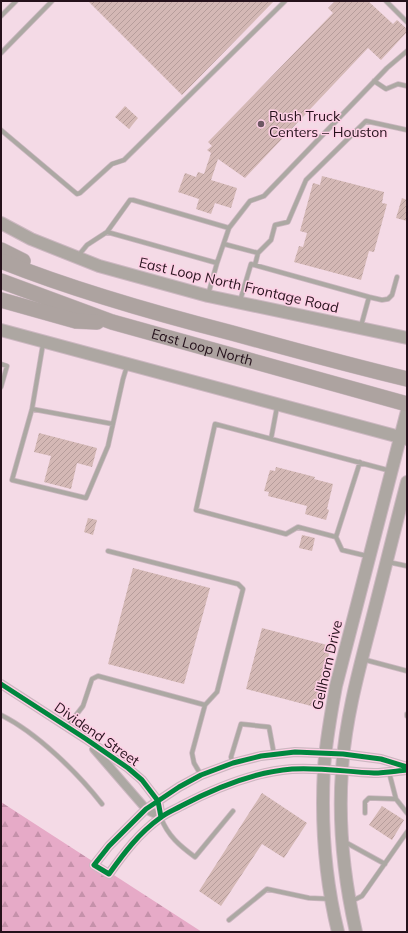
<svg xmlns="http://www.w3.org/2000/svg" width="408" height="933" font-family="Mulish,sans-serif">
<defs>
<pattern id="forest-firs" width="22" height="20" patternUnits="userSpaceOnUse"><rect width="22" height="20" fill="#e6aac7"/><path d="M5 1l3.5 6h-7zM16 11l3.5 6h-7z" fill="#c591aa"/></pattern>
<pattern id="building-hatch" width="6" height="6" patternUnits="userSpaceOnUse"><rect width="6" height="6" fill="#d4b8b5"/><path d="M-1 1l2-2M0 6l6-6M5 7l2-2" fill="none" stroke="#b69d9b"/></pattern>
</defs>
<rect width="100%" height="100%" fill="#f4dae6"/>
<path fill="url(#forest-firs)" d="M1,802L202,932H1Z"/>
<path fill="url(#building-hatch)" d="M88,1H274L182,95Z
M335,1H368L393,24L397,20L407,29V32L381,60L368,48L245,178L218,159L211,180L237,188L231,208L215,203L211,214L196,209L199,199L178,192L185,173L196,177L198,172L204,174L211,153L207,150L212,146L208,142L333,13L328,8Z
M125,106L138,118L129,129L115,117Z
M322,176L384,192L382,203L387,204L374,252L369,251L361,280L294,262L299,246L303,247L307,233L300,231L313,183L320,185Z
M402,198L407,200V221L396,218Z
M39,433L97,448L92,467L77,463L71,489L44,482L51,456L34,452Z
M276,467L315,477L314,479L333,484L327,509L329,510L326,520L305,514L307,506L268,496L269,492L264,491L270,470L275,471Z
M88,518L97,520L93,535L84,532Z
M302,535L315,538L312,551L299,548Z
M133,568L210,588L184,684L108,664Z
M262,628L331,646L315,707L246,689Z
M262,793L307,823L284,858L262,844L221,906L199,891Z
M382,806L404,820L392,840L369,825Z"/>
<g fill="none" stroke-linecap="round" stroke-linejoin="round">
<g stroke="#ccb7c1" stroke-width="5.5">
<path id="lane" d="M386,1L407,22
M1,16L16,1
M1,53L52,1
M374,81L386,89L398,84L407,86
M1,130L77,194L80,193L112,164L124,160L285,1
M107,232L130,200H133L229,228
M224,244L258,253L255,265
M258,253L271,240L275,225L288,222L306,180L366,121L407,130
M78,256L87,245L107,232L217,263
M208,295L217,263L229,228L250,201L264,196L387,68L407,51
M369,297L382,300L388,299L392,295L397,277
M240,301L251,264L369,297L361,326
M43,344L32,409L12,480L86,498L108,446L123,379L127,366
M1,364L7,366L1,387
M32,409L113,424
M271,439L277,407
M336,537L360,462
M108,551L238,584L243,589L217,692L205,705
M367,556L342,550L336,537L298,527L286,534L196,510L215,424L391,471
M388,562L407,566
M362,659L407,671
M407,714V716
M1,715C37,733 77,772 102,804
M67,727L83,706L92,679L98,676L205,705L192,753L194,763L201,775
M233,763L231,757L241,724L269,727L274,754
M389,772L396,799L407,813
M365,813V802L369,798L396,799
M161,818C168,836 180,846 195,857L233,811
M345,842L385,864
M352,901L362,896L367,889L407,832
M229,920L267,889L309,898L331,899"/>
</g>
<g stroke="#ccb7c1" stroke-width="10">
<path id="street" d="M1,684L86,739L128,768L142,780L158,801L161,817
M94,749L146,809L161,817
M407,767L381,759L343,754L295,752L261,756L233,763L201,775L179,787L146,809L109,846L94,865L109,874C124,853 139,833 160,818C166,813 174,810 181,806C215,788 253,772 292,769C319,767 347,772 374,773C385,773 396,771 407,770"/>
</g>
<g stroke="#ccb7c1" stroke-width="14">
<path id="secondary" d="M1,223L31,239L99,266L208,296L407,338
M1,330L407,439
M338,932C325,879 321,822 324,768C326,741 331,713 336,686L407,411
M356,932C344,879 338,824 342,770C345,723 357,677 369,631C382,581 394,531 407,482"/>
</g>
<g stroke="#ccb7c1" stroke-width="16">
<g id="highway">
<path d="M1,250L23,261"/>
<path d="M1,261C76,291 154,313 232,333C290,349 348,365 407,379"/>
<path id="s1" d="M1,281L112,322L407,404"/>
<path d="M1,300L76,321L97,322"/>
</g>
</g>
<use href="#lane" stroke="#aca8a3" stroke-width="4"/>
<use href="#street" stroke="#aca8a3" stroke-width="8"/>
<use href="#secondary" stroke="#ada7a2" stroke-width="12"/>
<use href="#highway" stroke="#ada3a0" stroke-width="15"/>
<g stroke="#fecfe5" stroke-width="8">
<path id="cycleway" d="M1,684L86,739L128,768L142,780L158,801L161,817
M407,767L381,759L343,754L295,752L261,756L233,763L201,775L179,787L146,809L109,846L94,865L109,874C124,853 139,833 160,818C166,813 174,810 181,806C215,788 253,772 292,769C319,767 347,772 374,773C385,773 396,771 407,770"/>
</g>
<use href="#cycleway" stroke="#00873e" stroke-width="5"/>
</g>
<circle fill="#6d5762" stroke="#fecfe5" stroke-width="1.5" cx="261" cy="124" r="4"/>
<g text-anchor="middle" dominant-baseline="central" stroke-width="3" stroke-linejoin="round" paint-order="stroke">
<g font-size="14" fill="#25111b" stroke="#fecfe5" text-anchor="start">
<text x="269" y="116">Rush Truck<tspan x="269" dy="16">Centers – Houston</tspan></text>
</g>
<g font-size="14" fill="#25111b" stroke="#fecfe5">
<text transform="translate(239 285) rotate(13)">East Loop North Frontage Road</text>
<text stroke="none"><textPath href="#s1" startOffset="212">East Loop North</textPath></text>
<text transform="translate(327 665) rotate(-77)">Gellhorn Drive</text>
<text transform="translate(97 734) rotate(35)">Dividend Street</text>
</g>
</g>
<rect width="408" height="933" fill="none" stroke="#25111b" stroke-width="4"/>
</svg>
